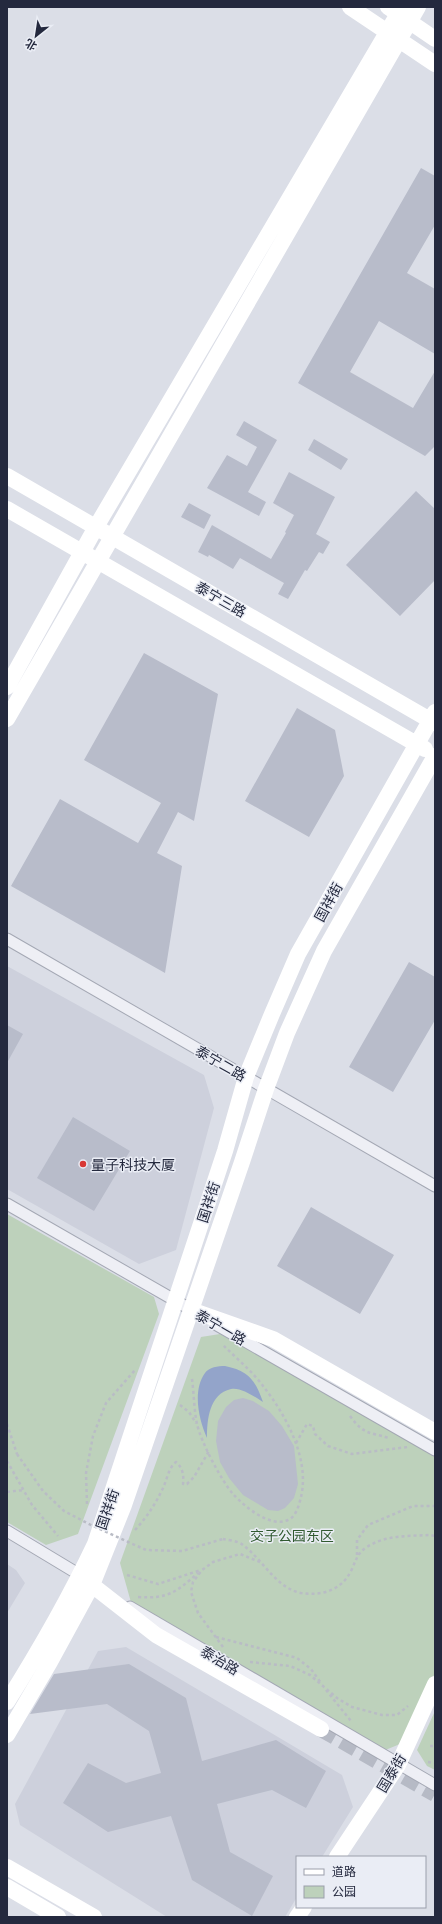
<svg xmlns="http://www.w3.org/2000/svg" width="442" height="1924" font-family="Manrope,'Noto Sans SC',sans-serif">
<rect width="100%" height="100%" fill="#dbdee7"/>
<path fill="#cdd0dc" d="M7,966L204,1075L214,1108L176,1250L139,1264L7,1189Z
M7,1564L16,1570L25,1583L7,1613Z
M126,1647L342,1775L353,1807L322,1857H297V1897L285,1917H167L20,1825L15,1804L98,1651Z"/>
<path fill="#bdd1bb" d="M7,1214L154,1297L159,1314L78,1534L46,1545L7,1522Z
M220,1334L435,1454V1673L400,1744L383,1751L132,1606L120,1563L201,1337Z
M435,1711V1770L427,1766L417,1750Z"/>
<path fill="#93a4ca" d="M225,1366C249,1371 255,1380 263,1402C255,1397 241,1387 231,1389C209,1394 207,1420 207,1438C199,1420 192,1391 205,1373C209,1367 218,1366 225,1366Z"/>
<path fill="#b8bcca" d="M421,168L435,176V225L407,273L435,289V354L379,321L350,372L413,408L435,371V446L425,456L298,383Z
M244,421L277,440L248,492L266,502L259,516L207,488L227,455L247,466L257,447L236,435Z
M314,439L348,459L341,470L308,450Z
M289,472L335,497L316,534L330,542L323,554L319,552L307,571L305,570L288,599L278,594L284,583L240,558L233,569L209,555L208,557L198,552L212,525L271,559L286,533L285,532L294,515L273,503Z
M416,491L435,509V580L400,616L346,565Z
M189,503L211,515L204,529L181,517Z
M144,653L218,694L194,821L178,812L157,853L182,866L165,973L11,886L60,799L138,843L161,803L84,760Z
M297,708L335,730L344,776L309,837L245,801Z
M409,962L435,977V1020L393,1092L349,1067Z
M7,1025L23,1034L7,1063Z
M73,1117L130,1151L94,1211L37,1178Z
M311,1207L394,1255L360,1314L277,1266Z
M243,1398L253,1401L269,1411L282,1426L294,1446L298,1484L294,1498L285,1508L278,1511L268,1510L243,1495L229,1478L220,1462L216,1441L218,1421L226,1407L234,1400Z
M129,1664L186,1698L202,1761L276,1740L326,1771L306,1808L272,1790L217,1804L230,1852L273,1876L252,1916L192,1880L171,1816L108,1832L63,1803L88,1763L126,1783L161,1773L149,1731L107,1704L30,1714L54,1674Z"/>
<g fill="none" stroke-linecap="round" stroke-linejoin="round">
<path stroke="#b6bac5" stroke-width="16" stroke-dasharray="16 8" stroke-linecap="butt" d="M321,1729L435,1794"/>
<g stroke="#a4a8b4" stroke-width="13">
<path id="street" d="M7,939L435,1186
M7,1204L197,1313
M217,1325L435,1450
M7,1531L85,1578
M130,1607L435,1785"/>
</g>
<path stroke="#b9bcc5" stroke-width="2.5" stroke-dasharray="3 3" stroke-linecap="butt" d="M192,1379C194,1394 194,1410 197,1424C201,1442 221,1480 233,1494C245,1507 270,1528 288,1520C296,1517 299,1505 301,1497C310,1459 286,1415 263,1386C252,1371 236,1358 223,1345
M180,1405L189,1412L196,1423
M350,1416C364,1435 369,1432 389,1438
M7,1424L17,1454
M296,1443L307,1424L313,1426L315,1434L328,1446L352,1454L408,1447
M7,1461L32,1505L58,1536
M7,1492L23,1490
M87,1504L86,1473L93,1436L106,1403L135,1370
M135,1530C146,1518 155,1505 162,1490C167,1481 168,1468 176,1462C183,1468 184,1476 183,1484H187L194,1477L209,1451
M223,1539C229,1540 238,1541 243,1545C263,1560 276,1588 301,1593C321,1596 341,1591 351,1571C356,1561 357,1553 367,1547C385,1535 409,1536 430,1535L435,1536
M357,1555V1540L368,1525L413,1506H435
M127,1575L158,1584L201,1570
M138,1597C169,1599 176,1592 198,1573
M216,1637L297,1658L311,1669L321,1683
M223,1647L198,1613L191,1592L193,1582L202,1570L213,1562L240,1554L260,1562
M250,1662L290,1666L310,1675L337,1698L352,1707L382,1715H397L408,1706
M326,1690L351,1721
M430,1746H435
M428,1762L435,1763"/>
<use href="#street" stroke="#eeeff5" stroke-width="11"/>
<path stroke="#fff" stroke-width="16" d="M350,7L435,64
M388,7L435,39
M7,476L435,723
M7,509L425,749
M7,687L96,527L402,7
M7,719L418,7
M191,1310L273,1339L435,1432
M92,1585L156,1635L321,1729
M7,1702C39,1651 69,1599 95,1544L225,1151L246,1077L272,1014L298,954L435,712
M7,1735L50,1662L92,1585L124,1505L242,1162L266,1089L287,1033L324,951L435,756
M337,1857L398,1765L435,1684
M7,1867L94,1917
M7,1887L58,1917
M297,1917L304,1907"/>
<path stroke="#b9bcc5" stroke-width="2.5" stroke-dasharray="3 3" stroke-linecap="butt" d="M17,1454L43,1491L64,1511L91,1525L146,1550L182,1551L223,1539"/>
</g>
<circle fill="#d83734" stroke="#eaedf5" stroke-width="1.5" cx="83" cy="1164" r="4"/>
<g text-anchor="middle" dominant-baseline="central" stroke-width="3" stroke-linejoin="round" paint-order="stroke">
<g font-size="14" fill="#24293e" stroke="#eaedf5">
<text transform="translate(221 599) rotate(30)">泰宁三路</text>
<text transform="translate(328 902) rotate(-61)">国祥街</text>
<text transform="translate(221 1063) rotate(30)">泰宁二路</text>
<text transform="translate(208 1202) rotate(-72)">国祥街</text>
<text transform="translate(221 1327) rotate(30)">泰宁一路</text>
<text transform="translate(107 1509) rotate(-71)">国祥街</text>
<text transform="translate(220 1660) rotate(31)">泰治路</text>
<text transform="translate(391 1773) rotate(-59)">国泰街</text>
</g>
<g font-size="14" fill="#24293e" stroke="#eaedf5" text-anchor="start">
<text x="91" y="1164">量子科技大厦</text>
</g>
<g font-size="14" fill="#315a30" stroke="#eaedf5">
<text x="292" y="1535">交子公园东区</text>
</g>
</g>
<rect width="442" height="1924" fill="none" stroke="#24293e" stroke-width="16"/>
<rect x="296" y="1856" width="130" height="52" fill="#eaedf5" stroke="#9b9fac"/>
<rect x="304" y="1869" width="20" height="6" fill="#ffffff" stroke="#9b9fac"/>
<text x="332" y="1876" font-size="12" fill="#24293e">道路</text>
<rect x="304" y="1886" width="20" height="12" fill="#bdd1bb" stroke="#9b9fac"/>
<text x="332" y="1896" font-size="12" fill="#24293e">公园</text>
<g transform="translate(36 36) rotate(210)" stroke="#eaedf5" stroke-width="3" paint-order="stroke">
<path d="M0-3L7 15L0 10L-7 15Z" fill="#24293e"/>
<text y="-6" font-size="11" font-weight="bold" text-anchor="middle" fill="#24293e">北</text>
</g>
</svg>
